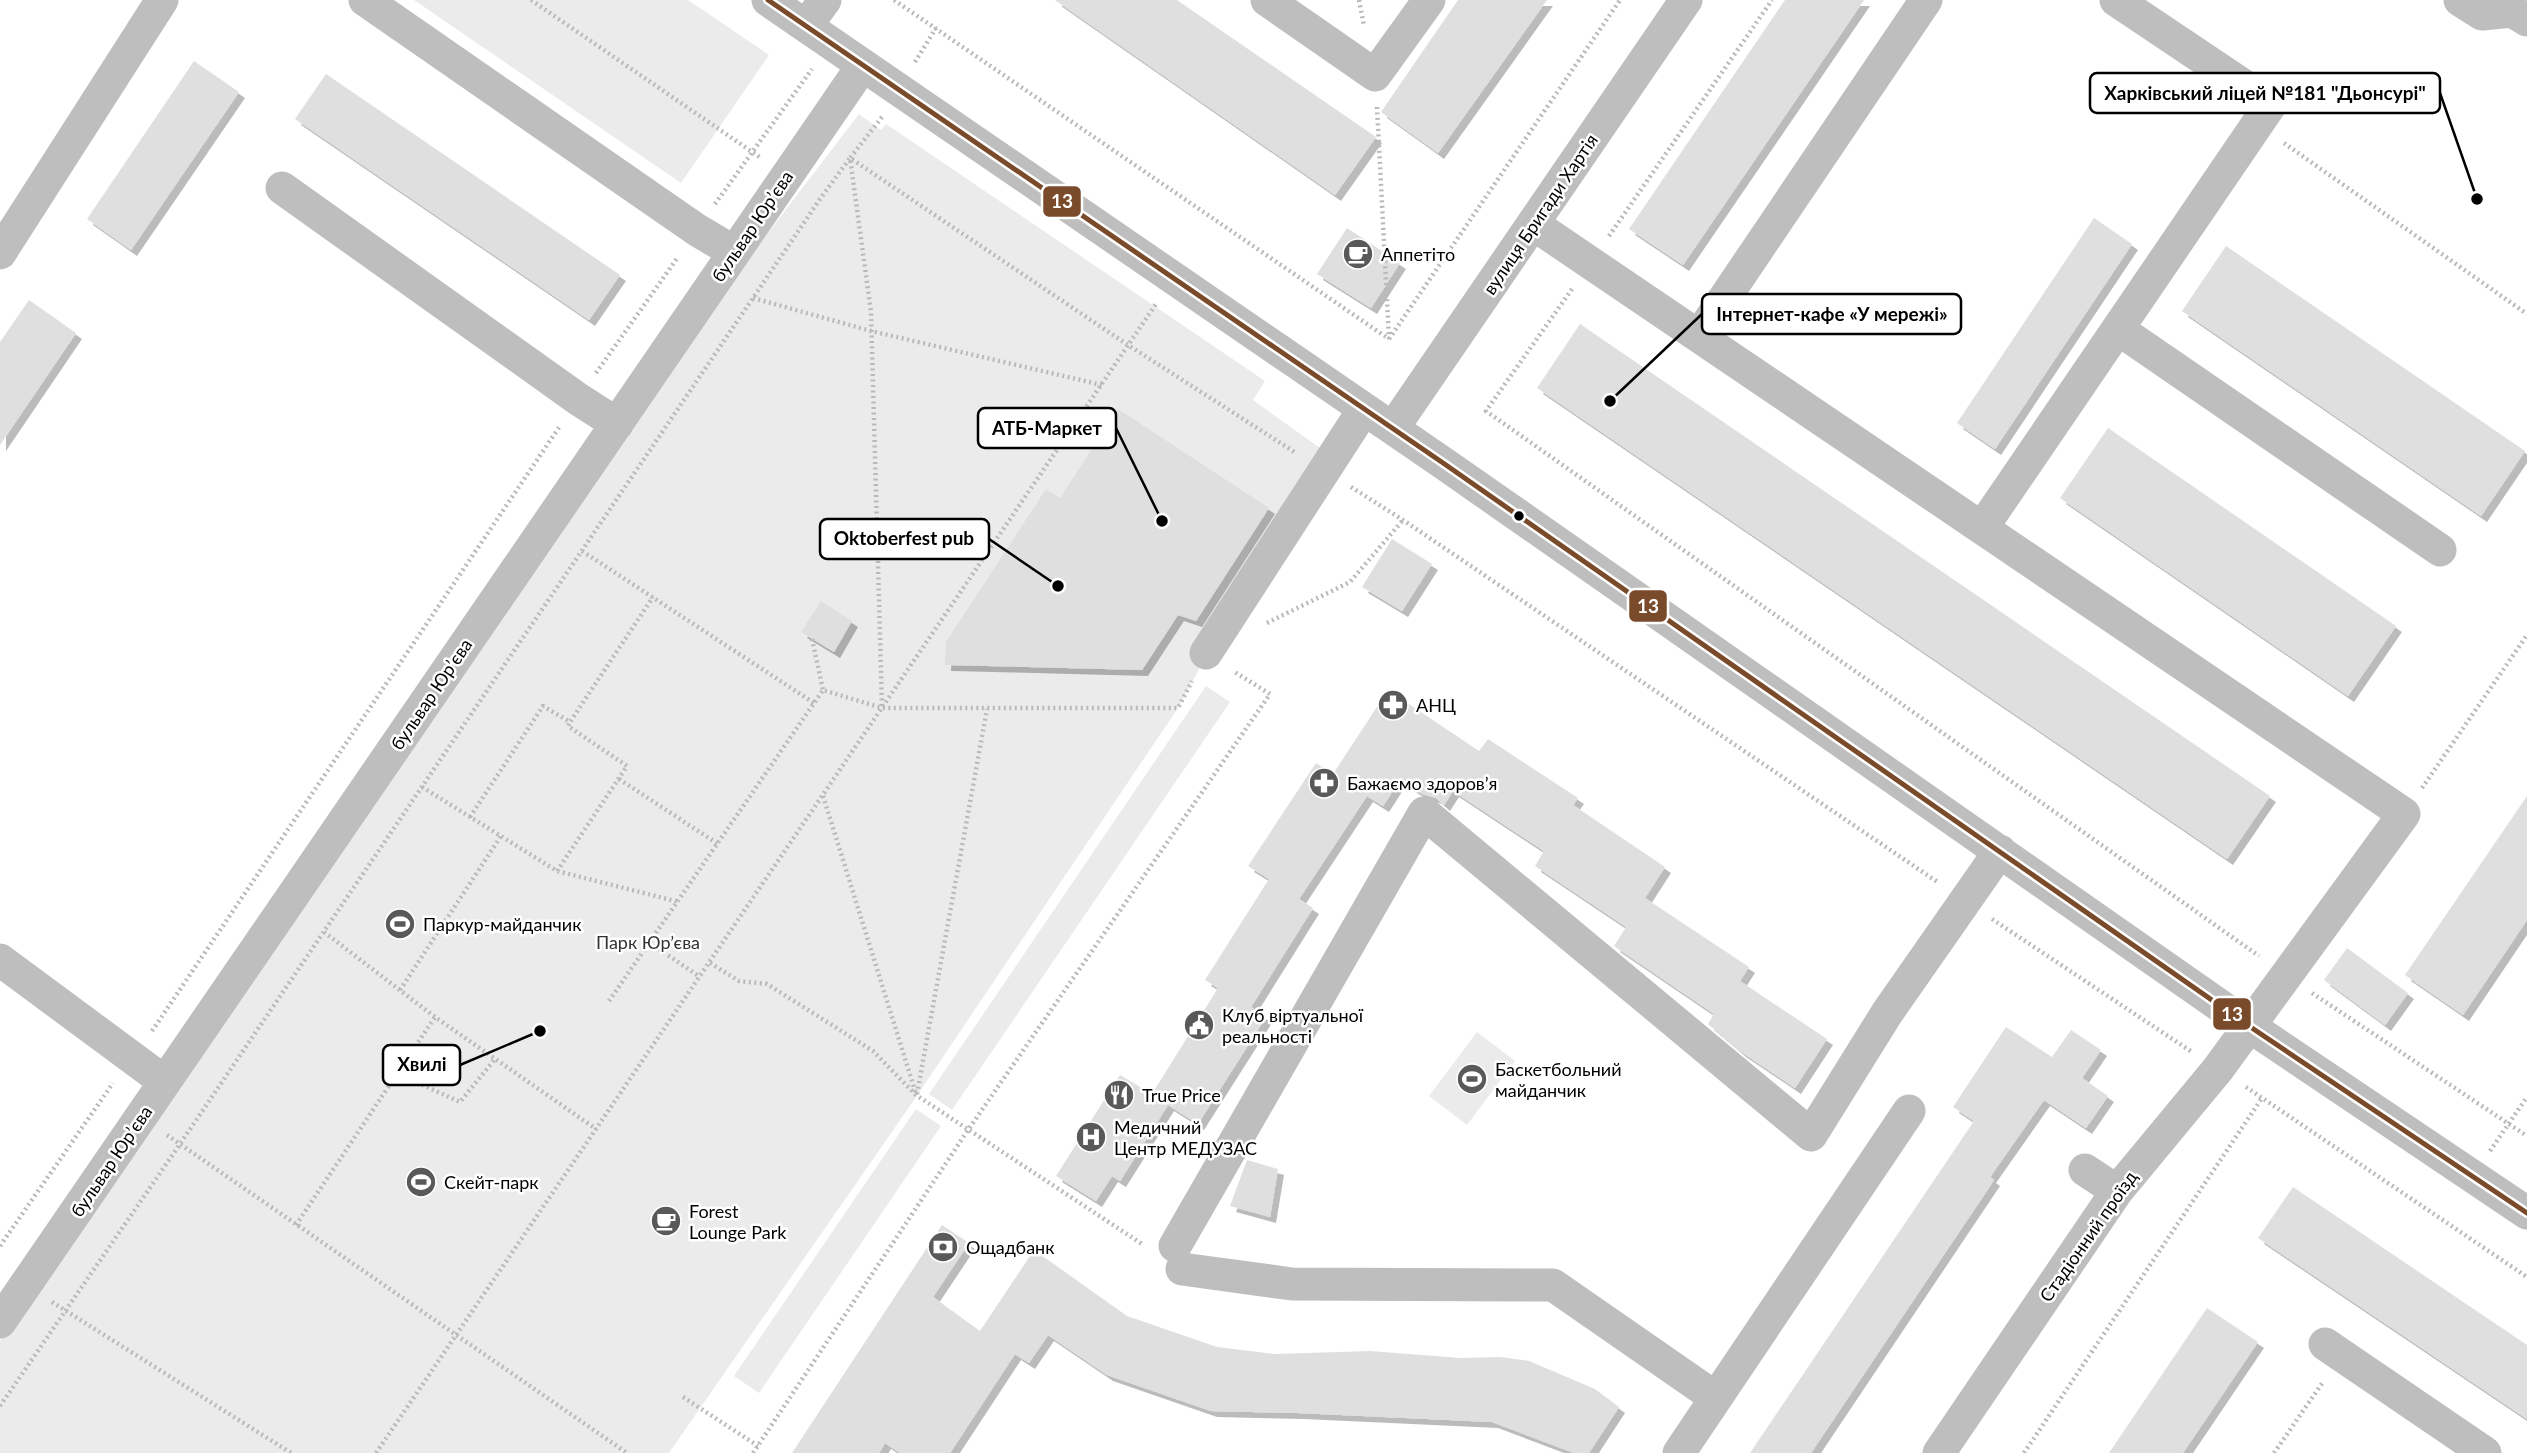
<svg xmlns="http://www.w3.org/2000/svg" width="2527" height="1453" font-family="Lato,sans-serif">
<defs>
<filter id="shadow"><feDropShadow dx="6" dy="6" stdDeviation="0" flood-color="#0004"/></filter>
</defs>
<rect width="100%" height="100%" fill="#fff"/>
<path fill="#ebebeb" d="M414,0H688L769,55L681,183Z
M859,114L881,130L886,124L1265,381L1253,400L1320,448L1178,708L914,1100L669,1453H0V1341L703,318Z
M1206,686L1230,702L952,1110L929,1094Z
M1477,1032L1515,1061L1467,1125L1429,1096Z
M916,1109L941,1126L759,1393L734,1376Z"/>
<path fill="#dfdfdf" filter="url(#shadow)" d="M1055,0H1177L1376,137L1335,195Z
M1458,0H1547L1438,153L1381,112Z
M1785,0H1864L1683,265L1629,229Z
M194,61L239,92L131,250L87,219Z
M326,74L620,275L589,320L295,119Z
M2094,218L2132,244L1995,449L1957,423Z
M1347,228L1400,263L1371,308L1317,274Z
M2226,246L2525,451L2481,516L2182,311Z
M29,300L76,333L0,445V342Z
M1580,324L2270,796L2227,859L1537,388Z
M1118,409L1269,508L1196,621L1178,615L1142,670L945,665L946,642L1046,489L1060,498Z
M2108,428L2396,626L2348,696L2060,498Z
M1392,539L1432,564L1402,611L1362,587Z
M821,601L852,621L834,652L801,632Z
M1388,690L1479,751L1488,739L1578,798L1573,805L1665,867L1645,898L1749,967L1740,981L1827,1039L1795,1088L1740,1051L1708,1024L1714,1014L1614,946L1626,927L1535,866L1544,851L1453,791L1444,805L1436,798L1422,794L1400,780L1383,806L1367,796L1299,899L1313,908L1251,1007L1266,1017L1198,1124L1168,1105L1120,1181L1112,1176L1096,1201L1056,1176L1120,1075L1152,1094L1218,988L1205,980L1269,879L1248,866L1316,763L1333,774Z
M2527,796V920L2463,1015L2405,975Z
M2347,948L2408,993L2385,1025L2324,980Z
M2006,1027L2052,1057L2071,1030L2101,1050L2082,1078L2108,1096L2086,1128L2044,1100L1990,1177L1994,1180L1811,1453H1750L1974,1121L1953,1107Z
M1247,1160L1278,1169L1270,1217L1230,1206Z
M2293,1187L2527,1345V1419L2258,1238Z
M942,1225L969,1243L933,1297L980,1331L1034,1250L1127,1316L1217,1347L1274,1354L1370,1351L1461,1358L1500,1357L1529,1361L1595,1389L1619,1407L1589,1453H1574L1492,1422L1298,1413L1211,1411L1107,1375L1048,1335L1029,1363L1015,1354L950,1453H900L885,1443L879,1453H792Z
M2207,1308L2258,1342L2183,1453H2109Z"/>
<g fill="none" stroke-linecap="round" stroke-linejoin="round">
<path stroke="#b9b9b9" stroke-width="4.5" stroke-dasharray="2 3.5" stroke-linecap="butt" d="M531,0L761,158
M894,0L1389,339
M1359,0L1364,26
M915,62L936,28
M1377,107L1389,339
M882,117L850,158L871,312L882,707
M2284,143L2527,314
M715,204L812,69
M1609,236L1772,0
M1572,289L1486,411L2259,956
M753,298L871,331L1102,385
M1389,339L1620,0
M596,373L678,257
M1351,487L1403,520L1939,883
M582,551L814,703
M1267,623L1350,582L1403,520
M812,639L823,690
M619,779L718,844
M422,787L557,871L679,902
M2422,788L2527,635
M823,796L916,1094
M470,817L543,706L570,722L653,597
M557,871L627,766L568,726L570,722
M1992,919L2192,1052
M324,932L435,1017L596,1129
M650,943L700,977
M710,963L739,981L767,984L873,1051L916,1095L1142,1244
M400,990L501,836
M2312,993L2527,1136
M609,1001L823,690L882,708H1178L1192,681
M152,1031L560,426
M397,1073L460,1102L495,1059
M2246,1087L2527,1277
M917,1094L987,709
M167,1135L627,1453
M2490,1151L2527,1097
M296,1225L435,1017
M0,1246L113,1083
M52,1302L291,1453
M683,1397L758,1446
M0,1406L180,1144L820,199L850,158L1128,345L1296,453
M376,1453L1156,304
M753,1453L968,1130L1270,694L1233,671
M2024,1453L2262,1098
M2274,1453L2323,1382"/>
<path stroke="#bebebe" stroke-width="33" d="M365,0L697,230L734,252
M768,0L1446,465L2249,1026L2527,1213
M1267,0L1375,75L1429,0
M2460,0L2482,14L2512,11L2527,20
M806,26L825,0
M282,188L578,399L617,424
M1533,224L2404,814L2218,1069L2117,1191L1939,1453
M0,253L162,0
M2118,329L2440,550
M1699,336L1926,0
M1393,428L1686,0
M1982,528L2271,104L2116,0
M1206,653L1364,409
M0,960L165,1082
M2085,1170L2117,1191
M1175,1246L1424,813L1811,1135L1887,1013L2000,851
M1182,1269L1292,1284L1553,1285L1716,1398
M0,1322L863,65
M2325,1344L2485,1453
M1679,1453L1909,1111"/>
<g stroke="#fff" stroke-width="10">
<path id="bus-1" d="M768,0L1446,465L2249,1026L2527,1213"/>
</g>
<use href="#bus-1" stroke="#7a4b2a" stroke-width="5"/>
</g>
<defs>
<g id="cafe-disc" transform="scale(1.575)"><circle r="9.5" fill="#595959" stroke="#fff"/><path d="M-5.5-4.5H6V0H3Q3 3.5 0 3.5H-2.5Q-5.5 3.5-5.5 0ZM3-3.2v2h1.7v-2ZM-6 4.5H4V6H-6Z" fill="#fff"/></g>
<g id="pharmacy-disc" transform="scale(1.575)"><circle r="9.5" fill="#595959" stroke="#fff"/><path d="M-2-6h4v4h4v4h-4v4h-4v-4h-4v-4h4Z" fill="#fff"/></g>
<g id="stadium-disc" transform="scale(1.575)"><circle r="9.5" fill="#595959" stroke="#fff"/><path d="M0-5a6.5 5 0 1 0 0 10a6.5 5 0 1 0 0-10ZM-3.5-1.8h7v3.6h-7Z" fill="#fff"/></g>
<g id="civic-disc" transform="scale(1.575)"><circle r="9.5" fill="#595959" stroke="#fff"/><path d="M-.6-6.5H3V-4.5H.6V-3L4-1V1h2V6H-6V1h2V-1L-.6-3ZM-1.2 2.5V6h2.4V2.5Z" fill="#fff"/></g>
<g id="restaurant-disc" transform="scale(1.575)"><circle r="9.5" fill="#595959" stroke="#fff"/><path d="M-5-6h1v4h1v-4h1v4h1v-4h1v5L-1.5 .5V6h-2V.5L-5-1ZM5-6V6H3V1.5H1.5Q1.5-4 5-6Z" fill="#fff"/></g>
<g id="hospital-disc" transform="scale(1.575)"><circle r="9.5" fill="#595959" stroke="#fff"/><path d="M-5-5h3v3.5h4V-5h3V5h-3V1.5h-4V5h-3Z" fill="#fff"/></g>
<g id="bank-disc" transform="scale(1.575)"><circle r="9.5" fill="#595959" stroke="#fff"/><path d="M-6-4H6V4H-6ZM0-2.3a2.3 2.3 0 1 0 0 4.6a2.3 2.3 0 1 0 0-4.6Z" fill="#fff"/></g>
</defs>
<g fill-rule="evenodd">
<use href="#cafe-disc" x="1358" y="254"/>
<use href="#pharmacy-disc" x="1393" y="705"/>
<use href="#pharmacy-disc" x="1324" y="783"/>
<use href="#stadium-disc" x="400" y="924"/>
<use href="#civic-disc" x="1199" y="1025"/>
<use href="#stadium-disc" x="1472" y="1079"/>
<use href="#restaurant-disc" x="1119" y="1095"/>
<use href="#hospital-disc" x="1091" y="1137"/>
<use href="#stadium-disc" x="421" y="1182"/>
<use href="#cafe-disc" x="666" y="1221"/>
<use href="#bank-disc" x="943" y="1247"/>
</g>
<circle fill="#000" stroke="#fff" stroke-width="2.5" cx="1519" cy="516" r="6"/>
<g text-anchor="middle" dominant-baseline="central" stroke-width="5" stroke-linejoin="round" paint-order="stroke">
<g font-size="18" fill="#000" stroke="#fff">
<text transform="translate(1540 214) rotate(-56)">вулиця Бригади Хартія</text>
<text transform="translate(752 226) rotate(-56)">бульвар Юрʼєва</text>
<text transform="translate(431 694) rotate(-56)">бульвар Юрʼєва</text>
<text transform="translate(111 1161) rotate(-56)">бульвар Юрʼєва</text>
<text transform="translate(2088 1236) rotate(-55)">Стадіонний проїзд</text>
</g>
<g font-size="18" fill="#000" stroke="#fff" text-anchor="start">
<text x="1381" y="254">Аппетіто</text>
<text x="1416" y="705">АНЦ</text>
<text x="1347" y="783">Бажаємо здоровʼя</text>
<text x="423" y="924">Паркур-майданчик</text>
<text x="1222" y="1015">Клуб віртуальної<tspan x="1222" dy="21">реальності</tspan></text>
<text x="1495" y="1069">Баскетбольний<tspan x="1495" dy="21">майданчик</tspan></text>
<text x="1142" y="1095">True Price</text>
<text x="1114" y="1127">Медичний<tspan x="1114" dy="21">Центр МЕДУЗАС</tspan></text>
<text x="444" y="1182">Скейт-парк</text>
<text x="689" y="1211">Forest<tspan x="689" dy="21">Lounge Park</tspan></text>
<text x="966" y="1247">Ощадбанк</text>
</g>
<g font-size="18" fill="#323232" stroke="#fff">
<text x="648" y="942">Парк Юр’єва</text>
</g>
</g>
<path fill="none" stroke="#000" stroke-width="2.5" d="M2477 199L2440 93M1610 401L1702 314M1162 521L1116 428M1058 586L989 539M540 1031L460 1065"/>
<g fill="#000" stroke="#fff" stroke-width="2.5">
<circle cx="2477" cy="199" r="7"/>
<circle cx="1610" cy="401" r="7"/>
<circle cx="1162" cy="521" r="7"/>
<circle cx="1058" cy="586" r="7"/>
<circle cx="540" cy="1031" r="7"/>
</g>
<g fill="#fff" stroke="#000" stroke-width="2.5">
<rect x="2090" y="73" width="350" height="40" rx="7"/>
<rect x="1702" y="294" width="259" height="40" rx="7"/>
<rect x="978" y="408" width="138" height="40" rx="7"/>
<rect x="820" y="519" width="169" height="40" rx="7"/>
<rect x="383" y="1045" width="77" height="40" rx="7"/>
</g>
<g font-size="19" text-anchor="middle" font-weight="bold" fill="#000">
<text x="2265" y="100">Харківський ліцей №181 "Дьонсурі"</text>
<text x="1832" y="321">Інтернет-кафе «У мережі»</text>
<text x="1047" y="435">АТБ-Маркет</text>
<text x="904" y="545">Oktoberfest pub</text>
<text x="422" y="1071">Хвилі</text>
</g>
<g stroke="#fff" stroke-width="2.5">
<rect x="1042" y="185" width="40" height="33" rx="7" fill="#7a4b2a"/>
<rect x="1628" y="589" width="40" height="34" rx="7" fill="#7a4b2a"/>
<rect x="2212" y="997" width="40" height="34" rx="7" fill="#7a4b2a"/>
</g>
<g font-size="19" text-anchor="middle" font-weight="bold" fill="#fff">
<text x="1062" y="208">13</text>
<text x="1648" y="613">13</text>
<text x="2232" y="1021">13</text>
</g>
</svg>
